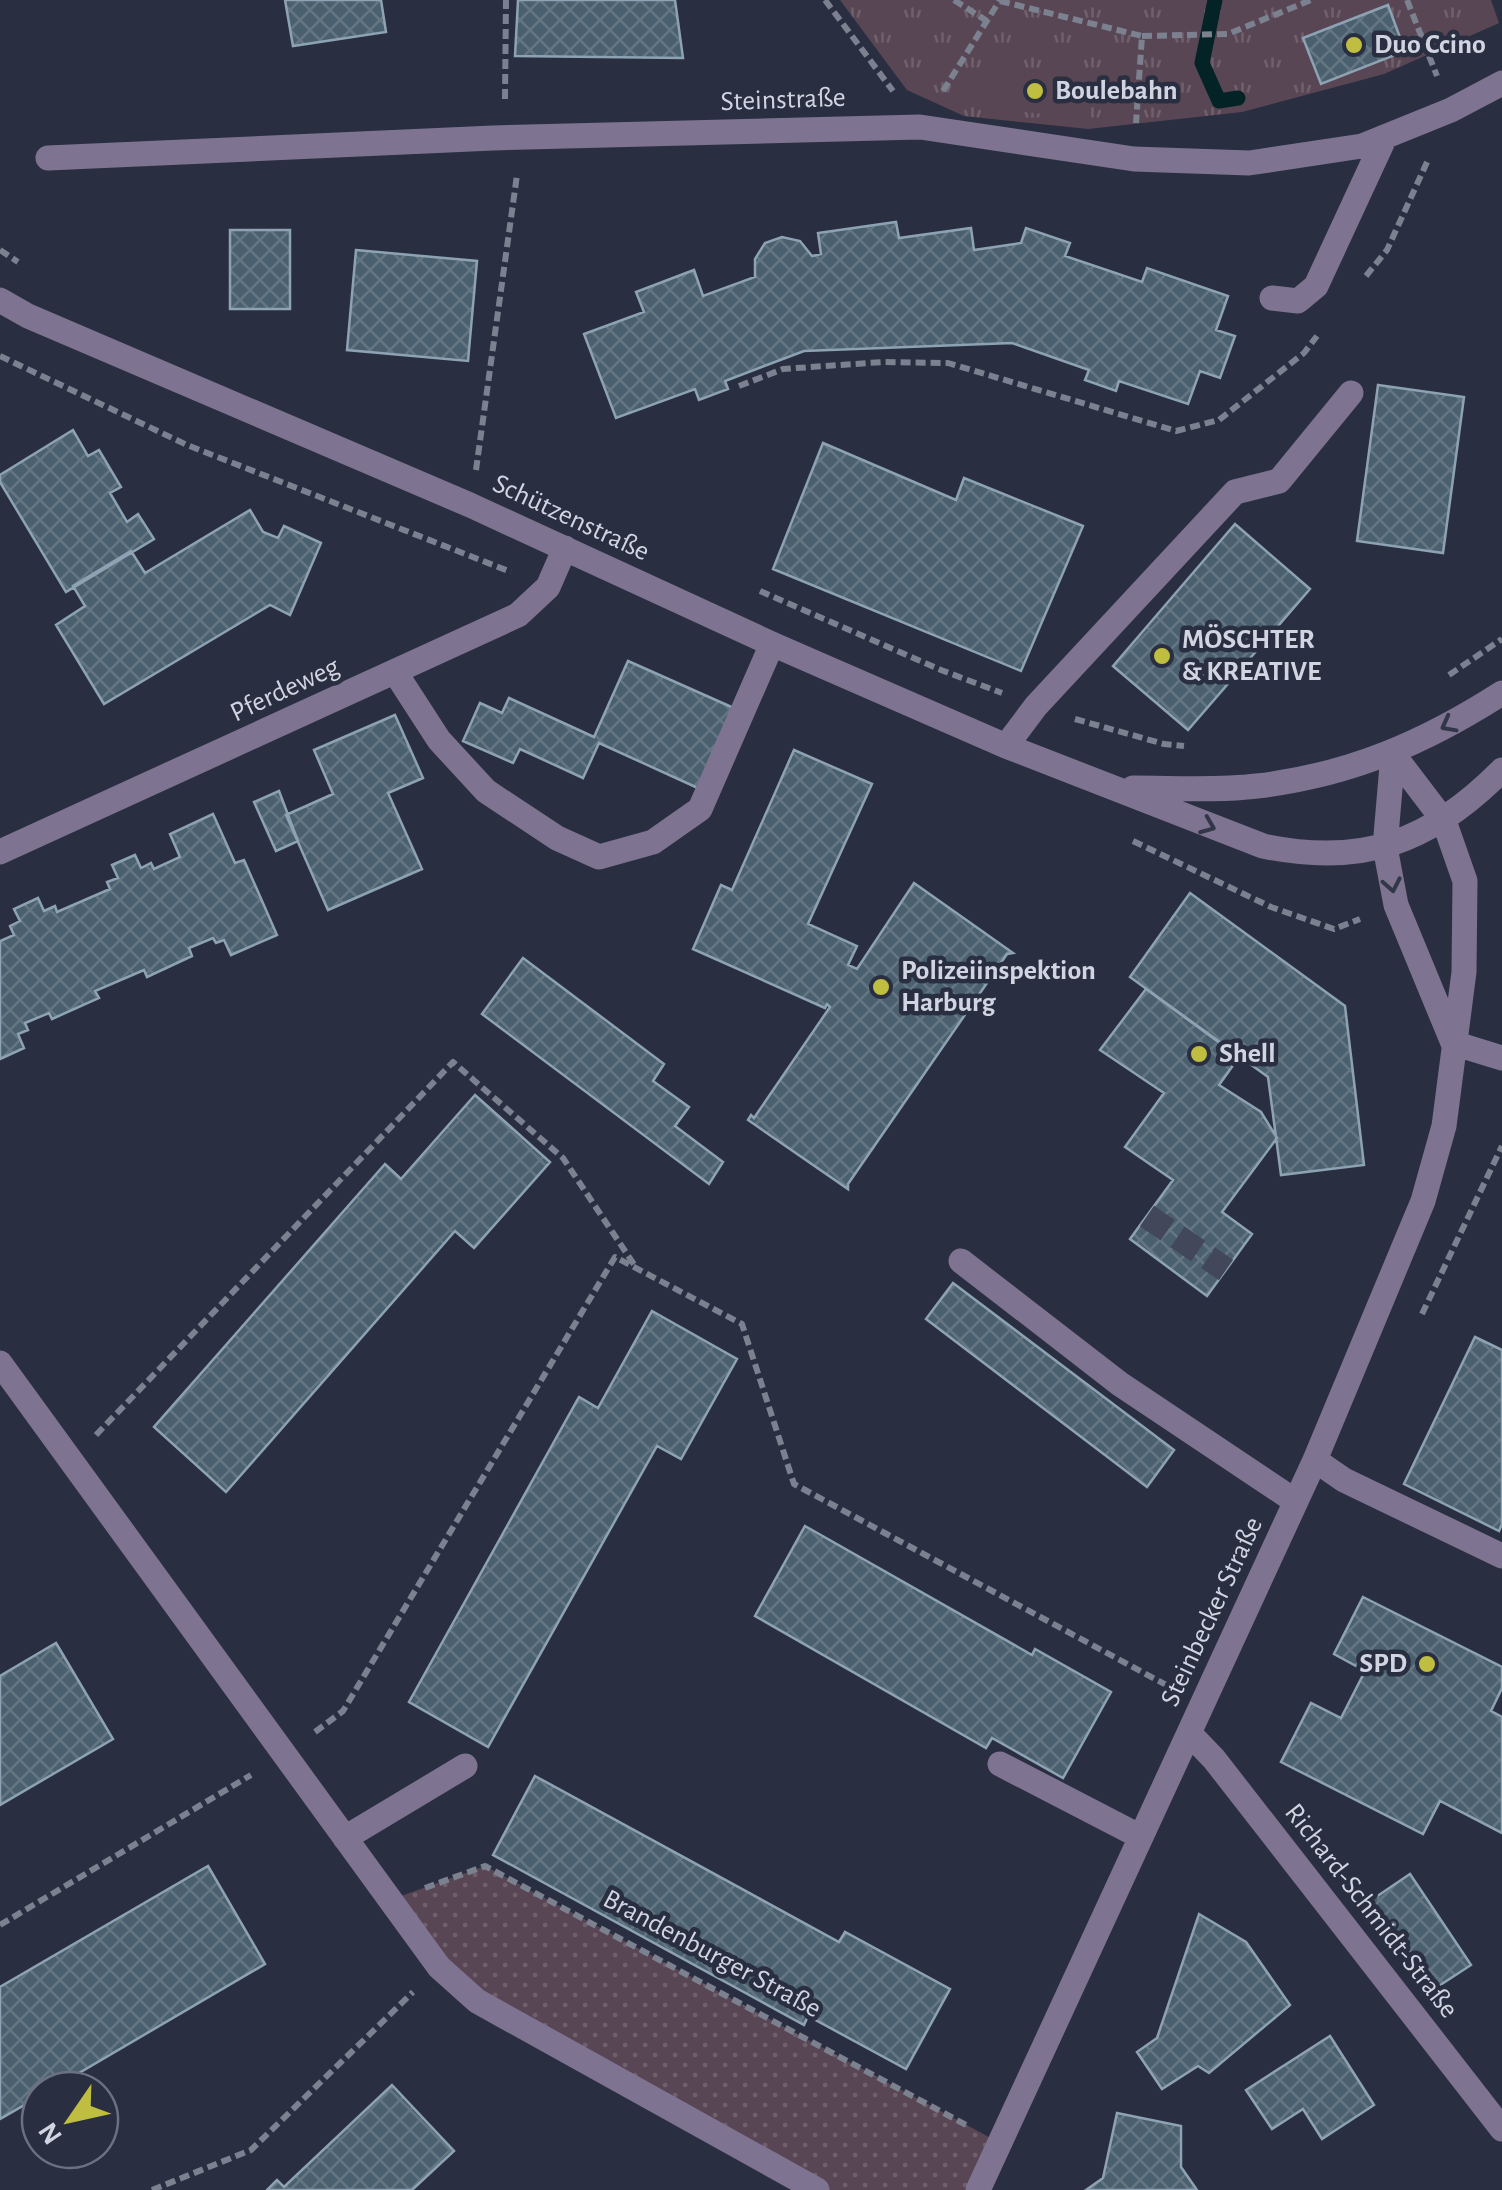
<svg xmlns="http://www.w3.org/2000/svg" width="1502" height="2190" font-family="'Alegreya Sans',sans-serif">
<defs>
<pattern id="grass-dots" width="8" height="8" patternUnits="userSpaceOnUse" patternTransform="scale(2.5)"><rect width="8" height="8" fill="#594654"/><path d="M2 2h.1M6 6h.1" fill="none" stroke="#70606c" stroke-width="1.8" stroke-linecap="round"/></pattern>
<pattern id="park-tufts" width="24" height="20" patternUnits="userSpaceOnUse" patternTransform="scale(2.5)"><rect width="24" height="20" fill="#594654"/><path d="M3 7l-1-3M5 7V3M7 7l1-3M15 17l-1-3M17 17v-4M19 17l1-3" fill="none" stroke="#70606c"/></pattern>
<pattern id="building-cross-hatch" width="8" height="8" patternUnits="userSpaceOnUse" patternTransform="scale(2.5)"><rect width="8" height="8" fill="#4b606e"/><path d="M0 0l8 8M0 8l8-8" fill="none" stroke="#647682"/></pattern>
</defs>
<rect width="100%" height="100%" fill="#292f41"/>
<path fill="url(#grass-dots)" d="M485,1866L1000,2143L978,2190H817L477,2001L390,1900Z"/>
<path fill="url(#park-tufts)" d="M840,0H1491L1499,23L1384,74L1242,112L1088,129L964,116L907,90Z"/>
<path fill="#594654" d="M983,65L1092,75L1089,119L978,107Z"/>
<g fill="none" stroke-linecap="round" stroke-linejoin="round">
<path stroke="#032327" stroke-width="15" d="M1215,0L1202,63L1219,101L1238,98"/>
</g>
<path fill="url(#building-cross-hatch)" stroke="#8da3b3" stroke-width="2.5" d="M285,0H381L386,32L293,46Z
M518,0H675L683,58L515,56Z
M1388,5L1405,51L1321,84L1303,38Z
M896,222L899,238L971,228L974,250L1021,243L1026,228L1070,243L1065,256L1142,282L1147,268L1228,296L1216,330L1235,336L1220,378L1200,371L1188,404L1119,381L1116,391L1085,380L1089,370L1012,343L804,351L725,381L728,389L699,400L695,389L616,418L584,334L644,312L636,292L694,270L703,296L755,277V259L765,243L782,237L800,241L812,256L821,254L818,233Z
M230,230H290V309H230Z
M356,250L477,261L468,361L347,350Z
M1378,385L1464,397L1443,553L1357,541Z
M73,430L88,456L99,450L121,487L110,493L127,522L138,514L154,539L66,592L0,482V475Z
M823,443L956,500L964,478L1083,526L1021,671L773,569Z
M250,510L263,532L278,538L284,526L321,543L290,615L270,605L104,704L56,625L85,606L73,586L131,551L145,573Z
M1235,524L1310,589L1188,730L1113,666Z
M628,661L736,709L700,789L599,743L583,778L520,749L513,763L463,741L480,703L502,713L509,698L594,737Z
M395,715L423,778L388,793L422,869L328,910L286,815L333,794L314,750Z
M794,750L872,784L808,924L857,946L848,965L857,969L914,883L1013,953L1007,954L848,1184V1189L748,1120L751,1115L754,1118L830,1007L827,1004L825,1008L693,949L721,885L732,890Z
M279,791L298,841L276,851L254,802Z
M213,814L235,863L244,860L277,935L231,955L224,940L216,943L213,938L189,948L192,956L147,977L144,970L95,991L99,998L52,1019L49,1013L25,1023L28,1030L18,1034L24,1048L0,1059V941L14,935L10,926L20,921L14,909L38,898L44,911L55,906L57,912L110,889L107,882L118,878L112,865L135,855L141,868L151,863L154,869L180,857L170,834Z
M1190,893L1345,1006L1364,1165L1281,1175L1268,1077L1130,977Z
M523,958L664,1064L653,1081L689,1107L675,1126L723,1162L709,1184L482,1014Z
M1146,989L1239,1057L1219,1085L1261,1112L1277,1138L1222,1212L1252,1234L1207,1296L1130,1239L1173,1180L1125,1147L1164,1093L1100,1050Z
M475,1095L550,1162L474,1248L455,1231L226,1492L154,1427L385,1164L401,1179Z
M953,1283L1174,1450L1147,1487L926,1319Z
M652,1311L737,1359L681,1459L657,1446L488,1747L409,1702L579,1397L598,1408Z
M1475,1337L1502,1350V1524L1499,1531L1404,1484Z
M805,1526L1032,1655L1035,1649L1111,1692L1063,1778L992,1738L986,1748L755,1616Z
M1363,1597L1502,1667V1688L1491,1711L1502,1717V1833L1440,1801L1423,1834L1281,1762L1311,1703L1341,1718L1365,1671L1334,1654Z
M56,1643L113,1739L0,1805V1676Z
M535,1776L839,1942L845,1932L950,1989L906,2069L808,2016L804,2025L493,1855Z
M208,1866L265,1964L50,2090H40V2096L0,2119V1987Z
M1410,1874L1471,1965L1431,1991L1370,1901Z
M1199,1914L1246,1942L1290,2005L1209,2073L1198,2066L1162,2089L1137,2052L1157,2038Z
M1330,2036L1374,2105L1322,2139L1303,2109L1272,2129L1246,2090Z
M392,2085L454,2151L412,2190H267L277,2180L284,2187Z
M1117,2113L1181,2126V2167L1197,2190H1086L1103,2178Z"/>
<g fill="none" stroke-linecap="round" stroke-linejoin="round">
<path stroke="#424859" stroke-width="25" stroke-dasharray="25 12" stroke-linecap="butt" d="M1147,1216L1226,1270"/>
<path stroke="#7c8190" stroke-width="6" stroke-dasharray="10 5" stroke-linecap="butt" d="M825,0L893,91
M954,0L987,21
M1407,0L1437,76
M1000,1L1142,36L1136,123
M1142,36L1228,34L1311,0
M943,91L1000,0
M505,99L506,0
M0,250L18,262
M1366,276L1387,250L1428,160
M0,356L187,445L511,572
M739,386L783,369L883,362L948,363L1176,431L1219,420L1304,353L1317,336
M476,470L517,175
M760,591L941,670L1002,693
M1449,675L1502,639
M1075,719L1164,744L1184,746
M1133,841L1271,907L1334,929L1360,919
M1422,1314L1502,1146
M96,1435L453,1062L563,1158L635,1266
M315,1732L343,1711L615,1257L742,1324L794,1484L1170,1687
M425,1888L485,1866L968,2126
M0,1925L251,1775
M152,2190L251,2150L413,1992"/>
<path stroke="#7f7392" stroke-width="25" d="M48,158L493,138L920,127L1134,159L1249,163L1362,146L1451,110L1502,83
M1272,298L1298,301L1316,286L1385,137
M0,300L28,316L470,505L772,644L1006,746L1263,846C1363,867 1431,842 1502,770
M395,672L439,740L486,791L557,838L599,857L653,842L700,809L772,644
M1006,746L1036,706L1235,492L1279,481L1351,393
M1393,754L1385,847L1396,905L1453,1043
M1133,788C1174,788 1216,791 1257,786C1350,775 1424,743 1502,693
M0,852L518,615L548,587L565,548
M1453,1043L1502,1058
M961,1261L1120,1384L1295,1501
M0,1363L439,1967L477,2001L817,2190
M1315,1460L1344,1480L1502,1556
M1189,1733L1214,1759L1502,2129
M1000,1764L1141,1837
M345,1838L465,1766
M978,2190L1315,1460L1423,1201L1444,1126L1464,972L1465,881L1444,821L1393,754"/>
</g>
<defs><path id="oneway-chevron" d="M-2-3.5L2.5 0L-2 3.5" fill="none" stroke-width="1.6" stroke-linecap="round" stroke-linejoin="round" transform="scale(2.5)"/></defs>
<g stroke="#323649">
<use href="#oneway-chevron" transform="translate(1448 725) rotate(152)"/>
<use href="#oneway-chevron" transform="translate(1208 826) rotate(22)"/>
<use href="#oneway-chevron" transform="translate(1392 885) rotate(79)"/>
</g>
<g fill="#c0be41" stroke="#292f41" stroke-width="4">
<circle cx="1354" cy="45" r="10"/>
<circle cx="1035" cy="91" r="10"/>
<circle cx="1162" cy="656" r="10"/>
<circle cx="881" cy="987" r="10"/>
<circle cx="1199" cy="1054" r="10"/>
<circle cx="1427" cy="1664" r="10"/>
</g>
<g text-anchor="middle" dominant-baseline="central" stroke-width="9" stroke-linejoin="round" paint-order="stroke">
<g font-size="28" font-weight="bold" fill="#d0d5e1" stroke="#292f41" text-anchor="start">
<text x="1374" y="45">Duo Ccino</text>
<text x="1055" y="91">Boulebahn</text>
<text x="1182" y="640">MÖSCHTER<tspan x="1182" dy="32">&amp; KREATIVE</tspan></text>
<text x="901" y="971">Polizeiinspektion<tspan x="901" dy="32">Harburg</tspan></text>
<text x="1219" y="1054">Shell</text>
<text x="1407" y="1664" text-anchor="end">SPD</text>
</g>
<g font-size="28" fill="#d0d5e1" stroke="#292f41">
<text transform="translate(783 100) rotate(-2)">Steinstraße</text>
<text transform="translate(571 518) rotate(25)">Schützenstraße</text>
<text transform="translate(285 690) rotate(-25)">Pferdeweg</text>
<text transform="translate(1212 1612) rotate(-65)">Steinbecker Straße</text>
<text transform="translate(1371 1911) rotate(52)">Richard-Schmidt-Straße</text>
<text transform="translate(712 1954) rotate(28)">Brandenburger Straße</text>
</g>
</g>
<g transform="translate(70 2120) rotate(236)"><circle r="48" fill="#292f41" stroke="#6c7181" stroke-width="2.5"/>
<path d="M0-8L18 38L0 25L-18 38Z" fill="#c0be41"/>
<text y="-15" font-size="28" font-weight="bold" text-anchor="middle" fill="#d0d5e1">N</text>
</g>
</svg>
